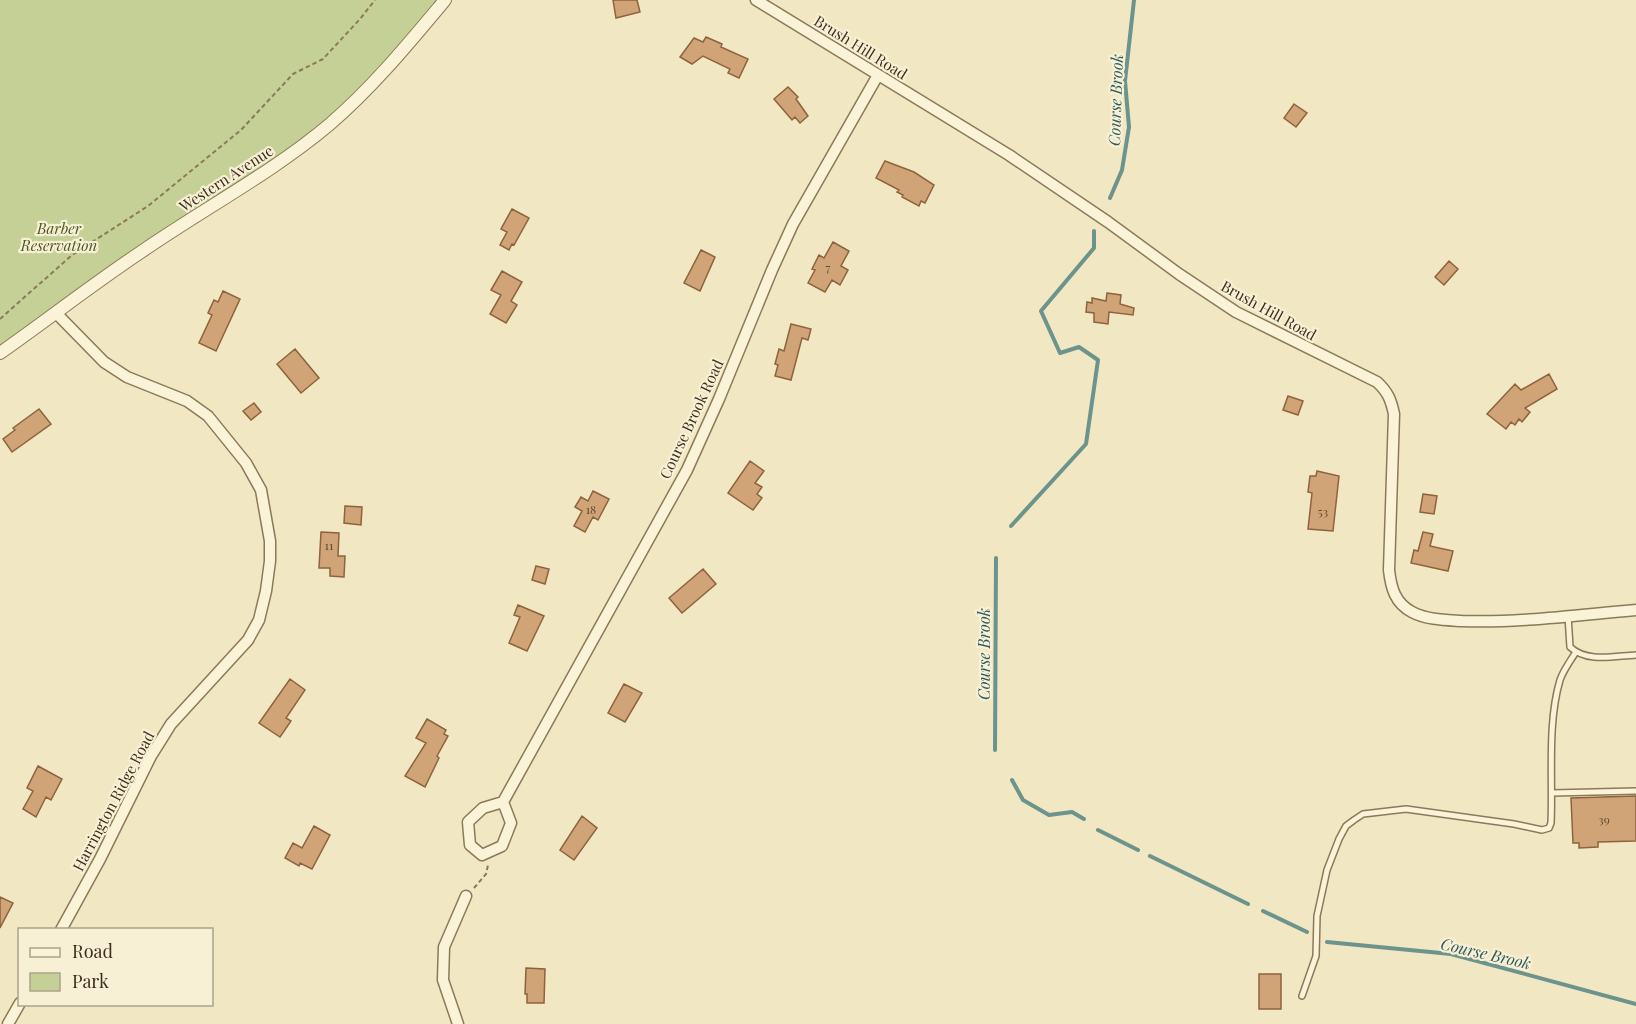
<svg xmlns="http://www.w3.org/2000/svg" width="1636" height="1024" font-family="'Playfair Display',serif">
<rect width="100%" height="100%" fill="#f1e7c3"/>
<path fill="#c4d096" d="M0,0H440L330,124L0,353Z"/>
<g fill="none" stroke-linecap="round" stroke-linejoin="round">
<path stroke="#6c938c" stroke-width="4" d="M1110,198L1122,170L1129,127L1125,81L1134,0
M1011,526L1086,444L1098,360L1079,347L1060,353L1041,311L1094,248V231
M995,750L996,558
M1012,780L1023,800L1049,815L1072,812L1084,819
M1098,830L1138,850
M1150,856L1248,904
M1263,911L1307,932
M1327,942L1451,954L1636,1004"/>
</g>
<path fill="#d1a477" stroke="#8d633d" stroke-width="1.5" d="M613,0H637L640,12L616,18Z
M706,37L722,44L721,47L748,59L739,78L728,73L730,69L703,56L692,64L680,57L694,38L703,42Z
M788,87L798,97L796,99L808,116L800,123L795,117L792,120L774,99Z
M1294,104L1307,113L1296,127L1284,118Z
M885,161L914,172L934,185L925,203L921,201L919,206L902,197L903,195L897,192L899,190L876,178Z
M512,209L529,218L514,245L512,244L509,250L500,245L507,232L501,229Z
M833,242L849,251L841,266L848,270L840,285L832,280L825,292L808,283L815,270L812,269L819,255L824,258Z
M701,250L715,257L700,291L684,283Z
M1449,261L1458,269L1444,285L1435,277Z
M502,271L522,282L511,301L517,305L506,323L490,314L501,295L491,290Z
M223,291L240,299L216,351L199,343L212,315L208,313L214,300L218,302Z
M1107,293L1121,295L1120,304L1134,308L1133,315L1109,312L1108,324L1094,322V313L1086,312L1087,302L1092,303V298L1106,301Z
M791,324L811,329L808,340L802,338L791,380L775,376L778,365L775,364L779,349L784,351Z
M295,349L319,378L301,393L277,364Z
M1549,374L1557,389L1525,408L1530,412L1522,422L1519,419L1515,425L1511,422L1506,429L1487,414L1515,384L1521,390Z
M1288,396L1303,401L1298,415L1283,410Z
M254,403L261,412L251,420L243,411Z
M39,409L51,424L12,452L3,439L15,430L13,428Z
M750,461L764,471L755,483L762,487L757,494L762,498L753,510L728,493Z
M1317,471L1339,476L1333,531L1308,529L1312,493L1308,492L1310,476H1316Z
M593,491L609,499L598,520L593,517L585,532L574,526L582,511L575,507L581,497L588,501Z
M1423,494L1437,496L1434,514L1420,512Z
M345,506L362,507L361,525L344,523Z
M321,532L339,533L338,556H345L344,577L330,576V568H319Z
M1423,532L1433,534L1430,546L1453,551L1448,571L1411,563L1414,550L1418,551Z
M536,566L549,569L545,584L532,580Z
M703,569L716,584L682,613L669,598Z
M518,605L544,616L527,651L509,643L520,617L514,615Z
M290,679L305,690L286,718L291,721L280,737L259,723Z
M624,684L642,693L625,722L608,713Z
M427,719L446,730L444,734L448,736L437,756L439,758L425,787L405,776L426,743L416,738Z
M38,766L62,779L51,800L46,797L36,817L23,809L33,791L27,788Z
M1636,796V841L1598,842V847L1579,848V843H1573L1571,798Z
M582,816L597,828L574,860L560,850Z
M314,826L330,835L312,869L300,863L299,866L285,858L293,843L302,848Z
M0,897L13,903L0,928Z
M526,968L545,969L544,1003H527V994H525Z
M1259,974H1281V1009H1259Z"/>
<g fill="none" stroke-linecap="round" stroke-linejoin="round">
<g stroke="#8c7959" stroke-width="8">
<path id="service" d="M1568,616L1570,647C1587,663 1614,656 1636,655
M1552,793L1636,791
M1302,996L1316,956L1317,916L1327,870L1339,839L1346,826L1354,820L1363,814L1406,809L1514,824L1542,830L1549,828L1551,823C1553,778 1547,724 1560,680C1563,671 1570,661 1576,652"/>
</g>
<g stroke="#8c7959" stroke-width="13">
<path id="minor" d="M756,0L1009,155L1108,222L1179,274L1236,312L1377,382C1388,392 1391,400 1394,414L1389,570C1391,588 1395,603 1412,612C1427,620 1446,620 1462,621C1520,623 1578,615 1636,610
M56,313L104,362L127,377L187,401L208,416L246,463L261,490L270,541V561L266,591L259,620L248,640L171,724L151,756L100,859L61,930
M503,802L511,823L502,846L482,855L470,845L468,822L483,808L503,802L687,470L719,399L772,270L793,224L878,75
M8,1024L20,1003
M458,1024L443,980L444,947L466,896"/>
</g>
<g stroke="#8c7959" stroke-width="14">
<path id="tertiary" d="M0,353C47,320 93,284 141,252C203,209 272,173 330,124C373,87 409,43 445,0"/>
</g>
<path stroke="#8c7959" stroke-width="2" stroke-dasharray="4.5 3" stroke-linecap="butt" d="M0,319L72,255L148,206L241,130L293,74L323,59L360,19L375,0
M474,888L486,874L488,865"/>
<use href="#service" stroke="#fbf3d7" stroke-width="5"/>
<use href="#minor" stroke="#fbf3d7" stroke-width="10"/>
<use href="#tertiary" stroke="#fbf3d7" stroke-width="12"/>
</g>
<g text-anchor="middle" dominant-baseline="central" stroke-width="4.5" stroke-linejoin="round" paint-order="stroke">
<g font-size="12" fill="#614c34">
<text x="828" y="267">7</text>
<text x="591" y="509">18</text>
<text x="1323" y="511">53</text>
<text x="329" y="545">11</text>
<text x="1604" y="819">39</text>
</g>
<g font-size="15" fill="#3c2f1e" stroke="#f8f0d4">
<text transform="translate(861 47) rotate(32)">Brush Hill Road</text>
<text transform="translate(226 178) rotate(-33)">Western Avenue</text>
<text transform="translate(1269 310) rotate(29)">Brush Hill Road</text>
<text transform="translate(691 419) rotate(-65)">Course Brook Road</text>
<text transform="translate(113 801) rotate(-62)">Harrington Ridge Road</text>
</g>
<g font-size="15" font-style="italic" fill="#475923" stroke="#f8f0d4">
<text x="59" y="228">Barber<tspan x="59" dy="17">Reservation</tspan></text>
</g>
<g font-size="16" font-style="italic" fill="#2c5b5c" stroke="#f8f0d4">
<text transform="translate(1115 100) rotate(-88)">Course Brook</text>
<text transform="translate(983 654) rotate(-90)">Course Brook</text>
<text transform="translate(1486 953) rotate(13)">Course Brook</text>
</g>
</g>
<rect x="18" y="928" width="195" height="78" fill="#f8f0d4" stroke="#ada38b" stroke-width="1.5"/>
<rect x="30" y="948" width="30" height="9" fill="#fbf3d7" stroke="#ada38b" stroke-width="1.5"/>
<text x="72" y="958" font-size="18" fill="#3c2f1e">Road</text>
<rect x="30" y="973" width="30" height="18" fill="#c4d096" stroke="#ada38b" stroke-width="1.5"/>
<text x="72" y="988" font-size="18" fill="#3c2f1e">Park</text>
</svg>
